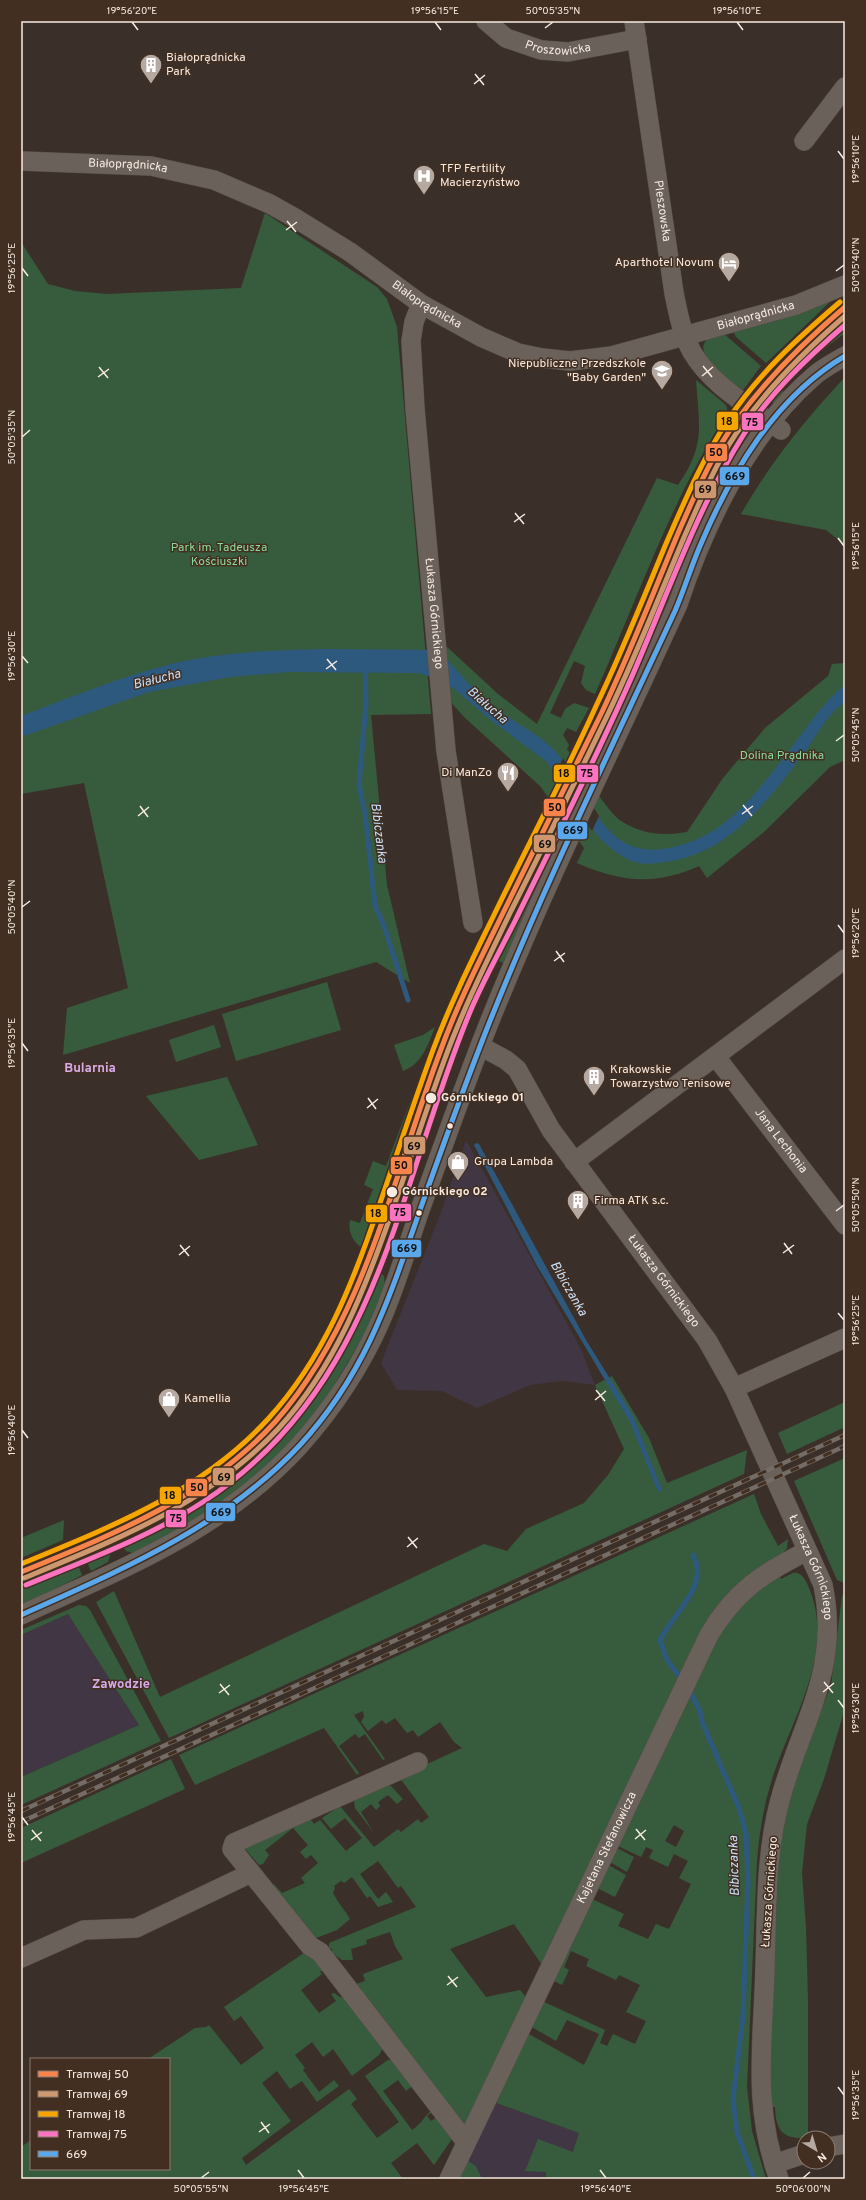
<svg xmlns="http://www.w3.org/2000/svg" width="866" height="2200" font-family="Overpass,sans-serif">
<rect width="100%" height="100%" fill="#3b3029"/>
<path fill="#413643" d="M466,1140L581,1349L595,1385L562,1381L530,1385L477,1408L442,1391L397,1390L381,1363L440,1215Z
M68,1614L139,1725L21,1777V1635Z
M495,2103L580,2133L582,2179H459Z"/>
<path fill="#375c3d" fill-rule="evenodd" d="M265,213L377,287L387,299L397,327L431,714L371,715L387,885L410,983L376,962L63,1055L67,1008L128,988L84,783L21,794V242L48,284L75,291L107,294L241,288Z
M845,293V303L797,343L773,369L771,367L803,332L844,298L843,295Z
M833,299L766,363L736,337L733,331Z
M845,324V333L811,359L789,380H785L801,362Z
M723,333L761,366L743,390C733,383 689,353 708,339C712,336 718,335 723,333Z
M845,377V545L826,530L741,514C770,463 805,420 845,377Z
M696,380L726,405L728,412C671,499 637,600 595,694L586,690L581,683L585,666L574,661L550,713L561,718L565,709L574,703L589,708L576,732L567,728L563,735L569,745L567,749C578,764 608,813 621,821C643,835 663,836 687,832L723,778L765,728L828,676L832,664L845,663V760L830,767L764,832L707,878L699,866C654,886 621,882 577,863L584,848L567,824L503,963L497,960L470,1018L453,1065L448,1067L485,981L564,819L540,786L464,717L449,700L446,646L498,694L537,724L657,478L678,485C706,445 699,425 696,380Z
M779,387L788,396L776,403H766Z
M752,422L753,433L625,699L620,702C665,610 691,506 752,422Z
M611,721L612,724L589,777L586,773Z
M327,982L341,1030L236,1061L222,1014Z
M214,1025L221,1047L176,1062L169,1040Z
M435,1027C428,1045 422,1064 403,1071L394,1045L423,1035Z
M227,1077L258,1145L199,1160L146,1096Z
M415,1089L367,1229L361,1247C352,1241 348,1231 350,1220L360,1223L373,1189L364,1185L373,1161L386,1166Z
M360,1264L362,1265C318,1388 234,1477 113,1529L112,1527C234,1477 316,1386 360,1264Z
M378,1270L384,1276L385,1286L362,1339L323,1403L290,1443L261,1472L191,1524L133,1553L126,1551L121,1544C250,1489 329,1401 378,1270Z
M612,1376L649,1438L667,1483L747,1450L744,1474L169,1738L96,1602L114,1591L160,1697L484,1544L507,1551L526,1529L584,1503L608,1475L624,1449L595,1385Z
M845,1402V1427L787,1454L778,1433Z
M845,1458V1583L837,1580L794,1481Z
M754,1494L761,1514L778,1546L788,1539L787,1548L781,1556L728,1597L542,1965L514,1924L450,1949L486,1997L520,1990L527,1998L468,2124H457L353,1985L365,1981L363,1974L403,1959L395,1946L390,1932L366,1940L367,1944L351,1949L353,1960H342L332,1953V1949L329,1948V1943L416,1907L401,1886L398,1888L378,1861L360,1874L378,1899L386,1892L393,1902L378,1907L370,1896L367,1898L352,1877L344,1883L341,1881L334,1886L335,1888L333,1893C338,1903 345,1910 350,1919L337,1930L316,1938L274,1887V1884L282,1893L305,1883L301,1878L318,1863L311,1855L306,1859L300,1852L308,1845L293,1828L265,1850L269,1855L263,1864L259,1865L242,1845L307,1815L314,1824L320,1820L346,1851L362,1838L345,1818L331,1829L322,1818L340,1806L374,1847L398,1829L401,1832L418,1819L421,1823L429,1817L399,1777L462,1748L454,1742L440,1722L418,1737L413,1730L407,1733L395,1718L386,1724L382,1720L368,1731L361,1722L364,1717L363,1711L354,1715L385,1759L383,1760L365,1734L359,1738L355,1734L339,1746L359,1773L357,1775L324,1728L195,1785L179,1755Z
M64,1520L63,1540L21,1558V1538Z
M109,1549L110,1555L108,1562L91,1571L86,1559Z
M77,1563L82,1575L21,1607V1587Z
M793,1573C802,1571 806,1581 809,1588C837,1656 788,1723 770,1786C763,1810 759,1835 757,1861L747,2087L752,2131L766,2179H546V2172L525,2171L538,2139L573,2152L579,2133L496,2103L527,2033L584,2065L599,2034L567,2020L556,2041L530,2026L542,2001L605,2030L600,2043L607,2046L613,2034L635,2044L646,2021L626,2012L640,1985L619,1975L616,1980L586,1966L589,1959L571,1951L564,1967L569,1970L562,1985L552,1980L592,1899L624,1914L618,1926L648,1939L656,1924L669,1929L691,1884L679,1878L688,1861L674,1854L668,1867L649,1858L653,1850L646,1847L641,1857L618,1846L723,1620L778,1574L781,1579ZM674,1825L684,1831L676,1847L665,1841Z
M845,1593V1708L824,1779L807,1824L802,1873L806,1928L808,2001V2138C784,2139 776,2133 775,2107H769L768,2064L779,1856L786,1810L796,1776L831,1685L842,1596Z
M79,1605L86,1606L90,1610L161,1741L21,1805V1777L139,1725L68,1614L21,1635V1630Z
M171,1759L185,1789L21,1863V1828Z
M390,1785L403,1799L397,1804L388,1795L378,1802L380,1806L376,1810L371,1804L361,1812L374,1833L355,1808L354,1800Z
M617,1848L634,1857L627,1872L610,1862Z
M605,1863L626,1875L615,1897L597,1888Z
M304,1953L317,1955L326,1967L320,1972L322,1974L301,1990L319,2013L336,2001L331,1994L334,1993L340,1997L346,1998L383,2048L379,2055L352,2076L333,2049L323,2057L312,2042L295,2055L305,2068L303,2070L319,2092L334,2080L339,2086L317,2102L302,2081L290,2089L277,2071L262,2083L291,2121L242,2158L246,2165L349,2089L357,2099L351,2104L377,2138L399,2122L365,2076L388,2060L397,2061L415,2084L406,2091L398,2080L383,2091L412,2130C421,2124 424,2117 432,2110H435L427,2116L431,2121L439,2116L454,2136L434,2165L417,2143L391,2163L403,2179H21V2147L31,2140V2169H169V2059H148L195,2028L206,2027L209,2025L241,2065L264,2048L241,2016L234,2021L224,2007Z
M468,2161L476,2166L482,2179H455Z"/>
<path fill="#2e597f" d="M326,649L439,650C455,668 473,691 491,705C510,720 533,731 551,747C592,786 598,865 673,847C698,842 719,829 738,811C761,789 784,757 803,732C816,715 828,698 845,685V702C826,714 816,738 802,756C766,803 727,854 665,862C654,864 642,865 632,861C619,856 608,846 598,836L547,762L487,717L457,691L439,679L418,673L289,672L231,677L149,692L21,737V716C69,698 117,678 167,665C219,652 273,650 326,649Z
M476,1143L479,1144L586,1340L633,1416L662,1490L658,1492L630,1422L536,1264L474,1145Z"/>
<path fill="#3b3029" d="M563,758L599,816L592,831L555,775Z"/>
<g fill="none" stroke-linecap="round" stroke-linejoin="round">
<path stroke="#2e597f" stroke-width="5" d="M365,667L366,703L359,785L365,813L375,905L384,926L408,1000
M682,1680L667,1660L660,1640C673,1613 710,1586 693,1555
M689,1690L700,1711L702,1722L739,1808L746,1833L748,1882L743,2016L733,2099L737,2132L754,2179"/>
<g stroke="#594f48" stroke-width="20">
<g id="minor">
<path id="s1" d="M486,21L506,38L541,50L568,52L637,39"/>
<path id="s2" d="M634,21L674,293C678,313 682,334 692,352C711,385 751,407 781,430"/>
<path d="M804,141L845,87"/>
<path id="s3" d="M21,161L151,166L214,180L270,204L295,218L350,252L421,304L481,337L518,353L542,358L570,361L612,356L796,305L845,285"/>
<path id="s4" d="M421,304L414,322L411,341L415,409L446,751L473,923"/>
<path id="s5" d="M480,1046L506,1060L517,1069L551,1130L707,1340L734,1388L823,1585C840,1667 804,1718 782,1793C765,1850 767,1910 765,1968C763,2044 752,2106 779,2179"/>
<path id="s6" d="M716,1057L845,1225"/>
<path d="M574,1162L845,959"/>
<path d="M734,1388L845,1338"/>
<path d="M21,1615C123,1568 221,1531 299,1446C332,1409 361,1366 381,1320C397,1283 408,1244 421,1207C444,1144 466,1080 491,1018C548,877 615,742 678,604C705,523 749,432 814,376C823,368 835,362 845,356"/>
<path d="M418,1762L234,1843L232,1849L310,1946L320,1952L466,2142"/>
<path d="M21,1958L84,1930L136,1928L251,1873"/>
<path d="M828,2147L845,2144"/>
<path d="M774,2164L804,2154"/>
<path id="s7" d="M449,2179L709,1635C735,1591 763,1573 807,1551"/>
</g>
</g>
<use href="#minor" stroke="#6a615b" stroke-width="19"/>
<g stroke="#746c65" stroke-width="4.5">
<path id="rail" d="M21,1811L845,1435
M21,1822L845,1446"/>
</g>
<use href="#rail" stroke="#432f21" stroke-width="3" stroke-dasharray="9" stroke-linecap="butt"/>
<g stroke="#432f21" stroke-width="8">
<path id="bus-1" d="M21,1615C121,1570 224,1527 300,1445C366,1373 389,1299 420,1210C442,1148 464,1087 488,1026C544,885 611,749 675,611C684,590 691,567 700,546C731,473 775,397 845,356"/>
</g>
<use href="#bus-1" stroke="#5aa8eb" stroke-width="5"/>
<g stroke="#432f21" stroke-width="8">
<path id="tram-1" d="M21,1572C114,1534 206,1498 275,1422C365,1320 393,1176 440,1052C458,1002 482,956 505,909C537,843 570,778 602,712C630,653 654,591 679,531C696,493 712,454 737,420C768,377 805,341 845,307"/>
</g>
<g stroke="#432f21" stroke-width="8">
<path id="tram-2" d="M24,1578C116,1540 208,1504 278,1429C336,1366 365,1289 393,1209C410,1160 426,1110 444,1061C463,1009 487,961 511,911C544,846 576,780 608,714C636,656 660,594 685,535C702,497 718,457 743,424C772,383 807,349 845,316"/>
</g>
<g stroke="#432f21" stroke-width="8">
<path id="tram-3" d="M21,1564C111,1527 201,1492 268,1419C324,1358 353,1283 379,1206C397,1154 414,1102 433,1050C450,1004 472,960 494,915C528,845 565,775 597,704C623,650 645,594 668,539C686,498 703,458 728,420C758,374 799,337 840,302"/>
</g>
<g stroke="#432f21" stroke-width="8">
<path id="tram-4" d="M26,1585C86,1560 148,1538 203,1502C379,1387 396,1190 470,1012C483,981 500,951 515,921C556,837 599,753 636,667C669,590 699,505 744,434C771,392 808,357 845,325"/>
</g>
<use href="#tram-1" stroke="#f8844c" stroke-width="5"/>
<use href="#tram-2" stroke="#cd976f" stroke-width="5"/>
<use href="#tram-3" stroke="#f7a600" stroke-width="5"/>
<use href="#tram-4" stroke="#fc73be" stroke-width="5"/>
</g>
<path fill="none" stroke="#f7eae1" stroke-width="1.5" d="M132,22L138,30M435,22L441,30M737,22L743,30M545,28L553,22M475,74L484,85M474,84L485,75M838,151L844,159M287,221L296,232M286,230L297,222M22,268L28,276M836,271L844,265M703,366L712,377M99,367L108,378M702,376L713,367M98,377L109,369M22,437L30,430M515,513L524,524M514,522L525,514M838,538L844,546M22,656L28,663M327,659L336,670M326,669L337,661M836,741L844,735M743,805L752,816M140,806L148,817M742,814L753,806M138,816L149,807M22,907L30,901M838,925L844,933M556,951L564,962M554,961L565,953M22,1043L28,1051M368,1098L376,1109M367,1108L378,1099M836,1211L844,1205M784,1243L792,1254M180,1245L189,1256M783,1253L794,1245M179,1255L190,1246M838,1313L844,1320M596,1390L605,1401M595,1400L606,1391M22,1430L28,1438M408,1537L417,1548M407,1547L418,1538M824,1682L833,1693M220,1684L229,1695M823,1692L834,1683M219,1693L230,1685M838,1700L844,1708M22,1817L28,1825M636,1829L645,1840M32,1830L41,1841M635,1839L646,1830M31,1840L42,1832M448,1976L457,1987M447,1985L458,1977M838,2087L844,2095M261,2122L269,2133M259,2132L270,2124M298,2170L304,2178M600,2170L606,2178M201,2178L209,2172M803,2178L810,2172"/>
<defs>
<g id="building-pin" transform="scale(1.15)"><path d="M0 17L-7.5 6A9.5 9.5 0 1 1 7.5 6Z" fill="#b5a9a1" stroke="#432f21"/><path d="M-4-6H4V6H1V3H-1V6H-4ZM-2.5-4.3h1.7v1.8h-1.7ZM.8-4.3h1.7v1.8H.8ZM-2.5-1h1.7V.8h-1.7ZM.8-1h1.7V.8H.8Z" fill="#fff"/></g>
<g id="hospital-pin" transform="scale(1.15)"><path d="M0 17L-7.5 6A9.5 9.5 0 1 1 7.5 6Z" fill="#b5a9a1" stroke="#432f21"/><path d="M-5-5h3v3.5h4V-5h3V5h-3V1.5h-4V5h-3Z" fill="#fff"/></g>
<g id="hotel-pin" transform="scale(1.15)"><path d="M0 17L-7.5 6A9.5 9.5 0 1 1 7.5 6Z" fill="#b5a9a1" stroke="#432f21"/><path d="M-6-4.5h1.5V1H6V5H4.5V3h-9V5H-6ZM-4 0a1.8 1.8 0 1 1 3.6 0ZM.5 0V-2.5h3Q6-2.5 6 0Z" fill="#fff"/></g>
<g id="school-pin" transform="scale(1.15)"><path d="M0 17L-7.5 6A9.5 9.5 0 1 1 7.5 6Z" fill="#b5a9a1" stroke="#432f21"/><path d="M0-5L7-2L0 1L-7-2ZM-4 1L0 2.5L4 1V4Q0 6-4 4Z" fill="#fff"/></g>
<g id="restaurant-pin" transform="scale(1.15)"><path d="M0 17L-7.5 6A9.5 9.5 0 1 1 7.5 6Z" fill="#b5a9a1" stroke="#432f21"/><path d="M-5-6h1v4h1v-4h1v4h1v-4h1v5L-1.5 .5V6h-2V.5L-5-1ZM5-6V6H3V1.5H1.5Q1.5-4 5-6Z" fill="#fff"/></g>
<g id="shop-pin" transform="scale(1.15)"><path d="M0 17L-7.5 6A9.5 9.5 0 1 1 7.5 6Z" fill="#b5a9a1" stroke="#432f21"/><path d="M-5-2.5h2.3a2.7 3.5 0 0 1 5.4 0H5L5.5 6h-11ZM-1.5-2.5h3a1.5 2.3 0 0 0-3 0Z" fill="#fff"/></g>
</defs>
<g fill-rule="evenodd">
<use href="#building-pin" x="151" y="65"/>
<use href="#hospital-pin" x="424" y="176"/>
<use href="#hotel-pin" x="729" y="263"/>
<use href="#school-pin" x="662" y="371"/>
<use href="#restaurant-pin" x="508" y="773"/>
<use href="#building-pin" x="594" y="1077"/>
<use href="#shop-pin" x="458" y="1162"/>
<use href="#building-pin" x="578" y="1201"/>
<use href="#shop-pin" x="169" y="1399"/>
</g>
<g fill="#f7eae1" stroke="#432f21" stroke-width="1.5">
<circle cx="431" cy="1098" r="6"/>
<circle cx="450" cy="1126" r="3.5"/>
<circle cx="392" cy="1192" r="6"/>
<circle cx="419" cy="1213" r="3.5"/>
</g>
<g text-anchor="middle" dominant-baseline="central" stroke-width="3" stroke-linejoin="round" paint-order="stroke">
<g font-size="12" fill="#f7eae1" stroke="#432f21">
<text stroke="none"><textPath href="#s1" startOffset="80">Proszowicka</textPath></text>
<text stroke="none"><textPath href="#s3" startOffset="107">Białoprądnicka</textPath></text>
<text stroke="none"><textPath href="#s2" startOffset="192">Pleszowska</textPath></text>
<text stroke="none"><textPath href="#s3" startOffset="442">Białoprądnicka</textPath></text>
<text stroke="none"><textPath href="#s3" startOffset="790">Białoprądnicka</textPath></text>
<text stroke="none"><textPath href="#s4" startOffset="312">Łukasza Górnickiego</textPath></text>
<text stroke="none"><textPath href="#s6" startOffset="106">Jana Lechonia</textPath></text>
<text stroke="none"><textPath href="#s5" startOffset="302">Łukasza Górnickiego</textPath></text>
<text stroke="none"><textPath href="#s5" startOffset="626">Łukasza Górnickiego</textPath></text>
<text stroke="none"><textPath href="#s7" startOffset="367">Kajetana Stefanowicza</textPath></text>
<text transform="translate(770 1892) rotate(-86)">Łukasza Górnickiego</text>
</g>
<g font-size="12" fill="#f7eae1" stroke="#432f21" text-anchor="start">
<text x="166" y="58">Białoprądnicka<tspan x="166" dy="14">Park</tspan></text>
<text x="440" y="169">TFP Fertility<tspan x="440" dy="14">Macierzyństwo</tspan></text>
<text x="714" y="263" text-anchor="end">Aparthotel Novum</text>
<text x="646" y="364" text-anchor="end">Niepubliczne Przedszkole<tspan x="646" dy="14">"Baby Garden"</tspan></text>
<text x="492" y="773" text-anchor="end">Di ManZo</text>
<text x="610" y="1070">Krakowskie<tspan x="610" dy="14">Towarzystwo Tenisowe</tspan></text>
<text x="474" y="1162">Grupa Lambda</text>
<text x="594" y="1201">Firma ATK s.c.</text>
<text x="184" y="1399">Kamellia</text>
</g>
<g font-size="12" fill="#8ad99b" stroke="#432f21">
<text x="219" y="548">Park im. Tadeusza<tspan x="219" dy="14">Kościuszki</tspan></text>
<text x="782" y="756">Dolina Prądnika</text>
</g>
<g font-size="12" font-weight="bold" fill="#f7eae1" stroke="#432f21" text-anchor="start">
<text x="441" y="1098">Górnickiego 01</text>
<text x="402" y="1192">Górnickiego 02</text>
</g>
<g font-size="13" font-style="italic" fill="#c6e1fc" stroke="#432f21">
<text transform="translate(157 680) rotate(-14)">Białucha</text>
<text transform="translate(487 706) rotate(41)">Białucha</text>
<text transform="translate(378 833) rotate(83)">Bibiczanka</text>
<text transform="translate(568 1289) rotate(60)">Bibiczanka</text>
<text transform="translate(735 1866) rotate(-92)">Bibiczanka</text>
</g>
<g font-size="13" font-weight="bold" fill="#d6abec" stroke="#432f21">
<text x="90" y="1069">Bularnia</text>
<text x="121" y="1685">Zawodzie</text>
</g>
</g>
<g stroke="#432f21" stroke-width="1.5">
<rect x="716" y="411" width="23" height="20" rx="4" fill="#f7a600"/>
<rect x="741" y="412" width="23" height="19" rx="4" fill="#fc73be"/>
<rect x="705" y="443" width="23" height="19" rx="4" fill="#f8844c"/>
<rect x="719" y="466" width="31" height="20" rx="4" fill="#5aa8eb"/>
<rect x="694" y="480" width="23" height="19" rx="4" fill="#cd976f"/>
<rect x="576" y="764" width="23" height="19" rx="4" fill="#fc73be"/>
<rect x="553" y="764" width="23" height="19" rx="4" fill="#f7a600"/>
<rect x="543" y="798" width="23" height="19" rx="4" fill="#f8844c"/>
<rect x="557" y="821" width="31" height="19" rx="4" fill="#5aa8eb"/>
<rect x="533" y="834" width="23" height="19" rx="4" fill="#cd976f"/>
<rect x="403" y="1136" width="23" height="19" rx="4" fill="#cd976f"/>
<rect x="390" y="1156" width="23" height="19" rx="4" fill="#f8844c"/>
<rect x="389" y="1203" width="23" height="19" rx="4" fill="#fc73be"/>
<rect x="365" y="1204" width="23" height="19" rx="4" fill="#f7a600"/>
<rect x="391" y="1239" width="31" height="19" rx="4" fill="#5aa8eb"/>
<rect x="212" y="1467" width="23" height="19" rx="4" fill="#cd976f"/>
<rect x="185" y="1478" width="23" height="19" rx="4" fill="#f8844c"/>
<rect x="159" y="1486" width="23" height="19" rx="4" fill="#f7a600"/>
<rect x="205" y="1502" width="31" height="20" rx="4" fill="#5aa8eb"/>
<rect x="165" y="1509" width="22" height="19" rx="4" fill="#fc73be"/>
</g>
<g font-size="11" text-anchor="middle" font-weight="bold" fill="#111">
<text x="727" y="425">18</text>
<text x="752" y="426">75</text>
<text x="716" y="456">50</text>
<text x="735" y="480">669</text>
<text x="705" y="493">69</text>
<text x="587" y="777">75</text>
<text x="564" y="777">18</text>
<text x="555" y="811">50</text>
<text x="573" y="834">669</text>
<text x="545" y="848">69</text>
<text x="414" y="1150">69</text>
<text x="401" y="1169">50</text>
<text x="400" y="1216">75</text>
<text x="376" y="1217">18</text>
<text x="407" y="1252">669</text>
<text x="224" y="1481">69</text>
<text x="197" y="1491">50</text>
<text x="170" y="1499">18</text>
<text x="221" y="1516">669</text>
<text x="176" y="1522">75</text>
</g>
<rect width="866" height="2200" fill="none" stroke="#432f21" stroke-width="44"/>
<rect x="30" y="2058" width="140" height="112" fill="#432f21" stroke="#8b7a6e"/>
<rect x="38" y="2071" width="20" height="6" fill="#f8844c" stroke="#8b7a6e"/>
<text x="66" y="2078" font-size="12" fill="#f7eae1">Tramwaj 50</text>
<rect x="38" y="2091" width="20" height="6" fill="#cd976f" stroke="#8b7a6e"/>
<text x="66" y="2098" font-size="12" fill="#f7eae1">Tramwaj 69</text>
<rect x="38" y="2111" width="20" height="6" fill="#f7a600" stroke="#8b7a6e"/>
<text x="66" y="2118" font-size="12" fill="#f7eae1">Tramwaj 18</text>
<rect x="38" y="2131" width="20" height="6" fill="#fc73be" stroke="#8b7a6e"/>
<text x="66" y="2138" font-size="12" fill="#f7eae1">Tramwaj 75</text>
<rect x="38" y="2151" width="20" height="6" fill="#5aa8eb" stroke="#8b7a6e"/>
<text x="66" y="2158" font-size="12" fill="#f7eae1">669</text>
<g transform="translate(816 2150) rotate(142)"><circle r="19" fill="#432f21" stroke="#8b7a6e"/>
<path d="M0-3L7 15L0 10L-7 15Z" fill="#b5a9a1"/>
<text y="-6" font-size="11" font-weight="bold" text-anchor="middle" fill="#f7eae1">N</text>
</g>
<rect x="22" y="22" width="822" height="2156" fill="none" stroke="#f7eae1" stroke-width="1.5"/>
<g font-size="10" text-anchor="middle" fill="#f7eae1">
<text x="132" y="14">19°56'20"E</text>
<text x="435" y="14">19°56'15"E</text>
<text x="553" y="14">50°05'35"N</text>
<text x="737" y="14">19°56'10"E</text>
<text transform="translate(855 159) rotate(-90)" y="4">19°56'10"E</text>
<text transform="translate(855 265) rotate(-90)" y="4">50°05'40"N</text>
<text transform="translate(11 268) rotate(-90)" y="4">19°56'25"E</text>
<text transform="translate(11 437) rotate(-90)" y="4">50°05'35"N</text>
<text transform="translate(855 546) rotate(-90)" y="4">19°56'15"E</text>
<text transform="translate(11 656) rotate(-90)" y="4">19°56'30"E</text>
<text transform="translate(855 735) rotate(-90)" y="4">50°05'45"N</text>
<text transform="translate(11 907) rotate(-90)" y="4">50°05'40"N</text>
<text transform="translate(855 933) rotate(-90)" y="4">19°56'20"E</text>
<text transform="translate(11 1043) rotate(-90)" y="4">19°56'35"E</text>
<text transform="translate(855 1205) rotate(-90)" y="4">50°05'50"N</text>
<text transform="translate(855 1320) rotate(-90)" y="4">19°56'25"E</text>
<text transform="translate(11 1430) rotate(-90)" y="4">19°56'40"E</text>
<text transform="translate(855 1708) rotate(-90)" y="4">19°56'30"E</text>
<text transform="translate(11 1817) rotate(-90)" y="4">19°56'45"E</text>
<text transform="translate(855 2095) rotate(-90)" y="4">19°56'35"E</text>
<text x="201" y="2192">50°05'55"N</text>
<text x="304" y="2192">19°56'45"E</text>
<text x="606" y="2192">19°56'40"E</text>
<text x="803" y="2192">50°06'00"N</text>
</g>
</svg>
